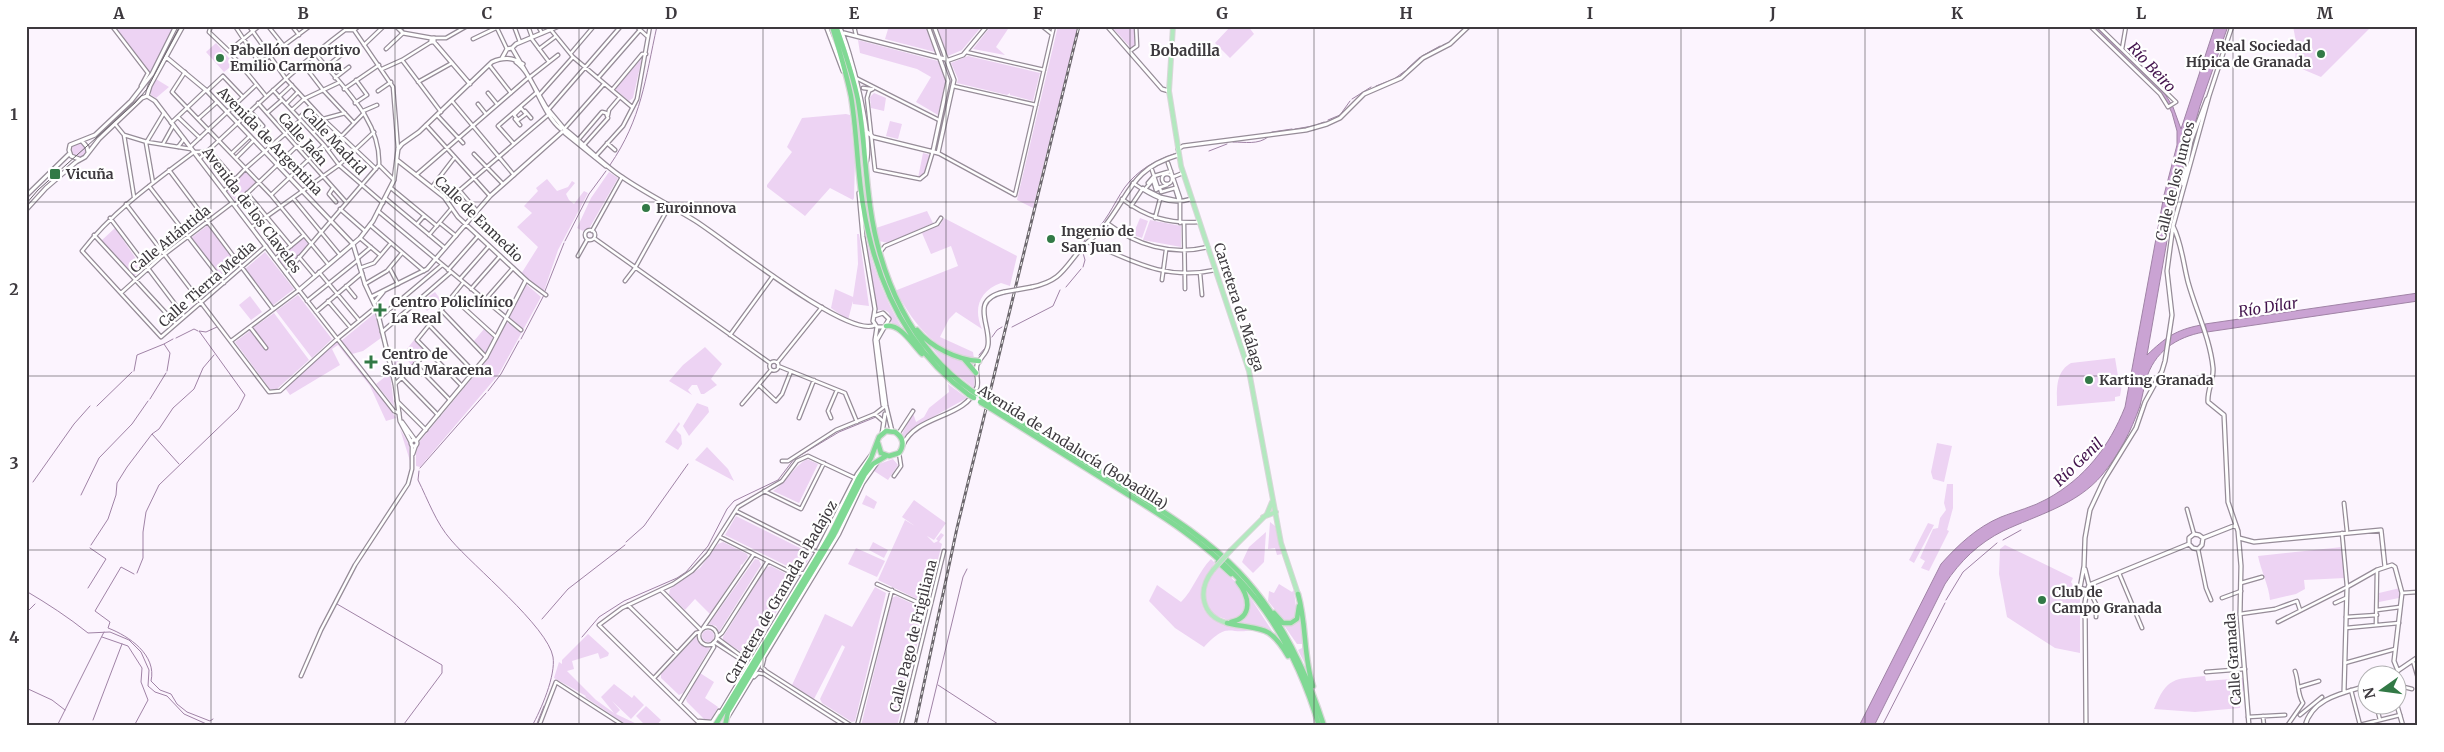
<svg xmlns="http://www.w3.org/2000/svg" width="2444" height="752" font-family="Merriweather,serif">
<rect width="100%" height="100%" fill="#fcf4fe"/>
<path fill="#edd3f3" d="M114,26H174L151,71H149Z
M889,26H925L935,52L885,39Z
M937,26H982L962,50L948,56Z
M991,26H1010L996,47L1005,55L973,49Z
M1058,26H1078L1033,208L1017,200Z
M1111,26H1135L1136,46L1131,48Z
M1231,26H1248L1254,34L1230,58L1215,43Z
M2293,26H2370L2371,27L2321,77L2295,66L2296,42Z
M858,40L938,61L946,82L938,115L916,102L931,77L917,69L860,53Z
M216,43L234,64L224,72L206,52Z
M968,56L1040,73L1033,101L1010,95V93L1007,95L957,83L958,79L951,63Z
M642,58L633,98L629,101L615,89Z
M156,79L169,87L156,98L151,95L150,89Z
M874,93L886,98L884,111L871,108L870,97Z
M846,114L850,115L855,162L854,198L853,200L830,188L805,216L767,187V185L792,152L787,147L802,118Z
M890,121L902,124L898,139L886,136Z
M72 150a7 7 0 1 1 14 0a7 7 0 1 1-14 0Z
M923,153L930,155C930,163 926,174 918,178Z
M245,171L256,183L236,201L227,191Z
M609,172L618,178L590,227L583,231L577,228L591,198Z
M547,179L557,191L568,187L572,181L575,183L566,194L569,200L574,204L584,191L588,193L558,250L544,291L538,289L521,274L538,247L517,227L532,213L524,206L538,191L536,188Z
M927,211L933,223L888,243L879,241L876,228Z
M944,218L1017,256L1010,286L1001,283C979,291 973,309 982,329L956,312L949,319L940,337L973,352L974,359C934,350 916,327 897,293V290L958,266L951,246L931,254L922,233L940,225Z
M1140,218L1148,221L1142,238L1133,235Z
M1150,220L1181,226V247L1143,240Z
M208,225L238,265L223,278L191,238Z
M115,228L141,266L144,267L134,276L130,270H129L101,241Z
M857,234H859L869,306L853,304V301L848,320L831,308L835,289L853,297L858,264Z
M303,237L309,244L287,270L278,258Z
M866,239C875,273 887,304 906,334L891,322L889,313L885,310H876Z
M265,252L294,289L272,306L245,269Z
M526,284L541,297L499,374L420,467L416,466V453L420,441L488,359L507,322L522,333L523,329L509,317Z
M435,292L441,300L427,311L420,303Z
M298,295L332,339L312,358L276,311Z
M250,296L262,312L251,320L239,305Z
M274,313L309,360L277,389H270L235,342L251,330L264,347L266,345L253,328Z
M375,313L381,338L363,351L352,354L341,341Z
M484,329L493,337L486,353L474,341Z
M414,340L425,351L412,366L403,354Z
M337,341L381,396L396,418L386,421L370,386L338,345L332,349L340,365L290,395L285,388Z
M929,344L964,362L974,373V388L947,367Z
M705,347L722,364L711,379L717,385L704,394H701L697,385H692L688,390L692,395L669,381L683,365Z
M2115,358L2118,376L2122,384L2120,396L2115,397V401L2057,406C2057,390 2055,372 2071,363Z
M398,359L406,368L396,377L393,365Z
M390,373L394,406L376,384Z
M948,384L967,398L913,428L904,437L902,434L913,413L916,422L924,417L929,408L949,392Z
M697,403L708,407L709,412L689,436L683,426Z
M679,422L680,424L676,430L681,435L682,444L678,450L665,442Z
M400,429L409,444L410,461Z
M1937,443L1952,446L1944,482L1933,479L1931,472Z
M707,447L728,469L734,481L695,460Z
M807,459L818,464L799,503L773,491C787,482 793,467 807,459Z
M893,459L898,465L888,480L874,471L866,481L879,464Z
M1947,484H1953V508L1947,530L1949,531L1929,571L1921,568L1925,561L1920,558L1933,529L1938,528L1940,518L1946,510L1944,503Z
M866,495L877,502L874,509L862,504Z
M914,500L946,523L934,540L927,536L934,543L938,541L936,539L941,533L944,535L939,542L942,544L927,601L925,603L878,580L905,520L915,526L902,517Z
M736,516L812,554L802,570L797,571L725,535Z
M1270,522L1275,526L1282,554L1277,555L1275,548L1268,549Z
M1928,523L1934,525L1914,563L1909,560Z
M1266,532L1264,562L1253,573L1242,562L1249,547Z
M723,542L747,554L748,557L742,565L741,564L740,569L710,614L695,599L685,610L669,595L670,589L700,568L718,544Z
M873,542L888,550L884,558L869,550Z
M2005,545L2073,578L2071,582L2080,595V653L2055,648L2007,617L1999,574L2000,549Z
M2342,547L2345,578L2304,580L2305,589L2296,594L2270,600C2269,586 2261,571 2258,556Z
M856,548L885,561L877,577L848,564Z
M755,559L759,560L761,565L719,632L716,626L709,624Z
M1211,559L1215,563C1200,581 1192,611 1220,623C1230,627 1244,627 1255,629C1229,637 1230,619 1204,647L1175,628L1149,601L1157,585L1181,602C1194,589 1198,572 1211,559Z
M771,566L794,578L795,582L750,654L746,655L723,640V637L767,567Z
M1220,566C1235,581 1264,607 1231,621L1214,615C1200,597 1205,581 1220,566Z
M1279,584L1292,592L1294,590L1297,616L1292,621H1284L1268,601L1269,591L1274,593Z
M875,587L886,593L855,721L852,722L822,703L820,699L845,647L842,645L814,699L792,685L825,614L852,627Z
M2400,588L2399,598L2379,602V593Z
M896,596L924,609L925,612L897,726H861L892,598Z
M1250,597L1276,637L1260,627L1239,623L1248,613Z
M1301,614L1304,662L1298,650L1302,648V644H1297L1283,624H1293Z
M702 636a6 6 0 1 1 12 0a6 6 0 1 1-12 0Z
M588,634L609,653L608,656L600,659L598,653L572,661L574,669L567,671L596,700L614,713L601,697L614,684L632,698L634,695L644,705L631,719L612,701L620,710L616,714L641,726H628L585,697L586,696L554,678L559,662L562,664V660Z
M696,637L700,645L710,648L683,693L679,695L661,678V674Z
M700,673L714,682L705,698L718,707L712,718L709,720L704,719L687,702L686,699Z
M2205,676L2206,681L2243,678L2244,691L2241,692L2240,708L2195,712L2154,709C2167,677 2174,679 2205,676Z
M646,706L661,720L656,726H646L636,716Z"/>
<path fill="#caa3d3" stroke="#a083a6" d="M2092,26H2096L2165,94L2173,107L2181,129L2215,26H2228L2200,106L2175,195L2147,355C2165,338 2175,330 2201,325L2204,332C2176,337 2154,352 2146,380C2144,388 2142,397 2140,406C2131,431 2119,455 2102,475C2077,505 2037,515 2003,531C1979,543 1960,561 1945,584L1874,726H1859L1941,564C1958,545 1977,527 2001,517C2016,511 2033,507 2047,499C2085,478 2109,447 2125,407L2164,195L2177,145V131L2172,113L2164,97Z
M2418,293V301L2207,332L2205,324Z"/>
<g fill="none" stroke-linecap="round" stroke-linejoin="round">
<path stroke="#a083a6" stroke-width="1" d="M1443,45L1448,43
M1422,56L1440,46
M1407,69L1420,57
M1376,86L1394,79L1405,71
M1352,99L1371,87
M1328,120L1340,115L1350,101
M1316,125L1324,122
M1295,129L1313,126
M1272,132L1292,129
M1233,142C1245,142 1258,145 1268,137
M1209,151L1227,144
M610,165C642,118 645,80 657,26
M1088,237C1106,225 1113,204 1125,187C1138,170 1154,161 1174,154
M565,241L589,194L606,171
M1083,244L1085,239
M1083,267L1085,260L1083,253
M1066,287L1081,269
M545,291L564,243
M1012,327L1053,306L1060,290
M992,337L997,330L1002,327
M176,338L194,329L198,331
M521,339L544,295
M979,355L986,347
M134,371L137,355L164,344
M167,371L170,353L164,344L173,339
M488,391L501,374L519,341
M150,399L166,373
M97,406L132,372
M179,464L152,434L159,429L173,408L194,389L203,368L214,355
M420,468L486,393
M419,471L418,480C428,500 436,523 451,540C473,566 548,627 553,657C556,675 541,710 532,726
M33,482L74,424L90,406
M81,495L99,458L132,424L148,401
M2003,540L2021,530
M626,542L644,526L688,464
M91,545L108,519L116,495L117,483L127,467L152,434
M137,573L143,558V532L146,512L159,485L238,409L245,395L199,331L206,332L217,327
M134,574L121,567L95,611L110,622L108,628C129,636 157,655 151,681L160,690L171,694L177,704L187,712L210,721L213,719
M88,588L106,559L90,548
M26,591C48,604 68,617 88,633L110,632L129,640L141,652L149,670L148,686L155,692L167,696L184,714L211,726
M1946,600L1963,572L1997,543
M337,604L442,665V673L404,724L406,726
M26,613L35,604
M542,619L568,589L625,545
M102,637L128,646L142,668L141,682L148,700L134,726
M582,637L599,617L624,601L677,578L686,572L708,546L727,509L734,501L778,480L794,459L839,432L876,417
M938,685L1001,726
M26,688L52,700L65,710
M93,720L122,644
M57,726L104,632
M536,726L544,706
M927,726L963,577L967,569
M1882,726L1945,603"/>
<g stroke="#968c98" stroke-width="5">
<path id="street" d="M112,26L148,73L141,86
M211,26L209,32L229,51L266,96
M235,26L260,64
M249,26L286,79L323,119L376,169
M268,26L284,46
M292,26L299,35
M496,26L507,49
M514,26L520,42
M528,26L532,37
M538,26L542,33
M636,26L648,37
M854,26L856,35
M1042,26L1052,34
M2090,26L2160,94L2168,107L2176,102L2098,26
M399,29L405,26
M345,30H354
M354,30L393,87L398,149
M354,30L359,26
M551,30L573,57L632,107
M434,38H446L467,26
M531,38L549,62
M473,39L500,26
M364,45L384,26
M386,49L403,33
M539,49L555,37
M2122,49L2126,26
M229,51L259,26
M1130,51L1137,46L1136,26
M966,52L1044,70
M315,53C341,86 381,119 379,165L394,180
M571,53L594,26
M402,60L441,112
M303,64L323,90L354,123
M490,66L511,93
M326,67L341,55
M382,69L402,60L431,42
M185,72L172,92L271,195L328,264
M247,73L310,26
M530,77L558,55
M335,78L349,67
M598,78L640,30
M856,78L939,120
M418,82L452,63
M953,86L1036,105
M863,88L871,89
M344,89L379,65
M873,89L869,91L867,98L875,170L920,179L926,174L933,151
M273,90L324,145L339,165L383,203
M612,90L642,54H646
M207,91L223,76L243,97
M378,91L391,82
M488,93L497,104
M540,94L573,57
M279,97L292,85
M304,99L338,83
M452,101L514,175
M258,103L346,202
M355,103L367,95L356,80
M286,104L298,92
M478,104L486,114
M521,108L526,114L518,120L514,115Z
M292,110L304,99
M548,110L621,26
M250,111L263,126L258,130
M363,111L377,105
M525,111L531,118
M267,113L282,100
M437,115L463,143
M608,115L609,110L620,97
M178,117L200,138
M244,117L272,145
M299,118L311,106
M198,119L217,102
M323,119L345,113
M515,119L520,125
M171,123L206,90
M115,124L124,135L134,197
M426,125L490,196
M565,128L604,84
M313,133L326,122
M124,135L147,142L191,149
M578,140L602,112L606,113L608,118L583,146
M607,143L615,150
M163,144L173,126
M514,144L498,126L536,93
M178,147L184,139
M190,147L256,85
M209,150L235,180
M328,150L364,113
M206,152H194C154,182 113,211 82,251L161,337L266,246
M232,153L250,136
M938,153L1015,195L1054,26
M474,154L503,184
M595,157L623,126L637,99L650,26
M236,158L254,140
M199,159C247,115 293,69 345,30
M1168,163L1180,198V223
M169,170L273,309
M1152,170L1158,188L1167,185
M1162 179a5 5 0 1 1 10 0a5 5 0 1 1-10 0Z
M416,175L528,78
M1173,177L1183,173
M1153,180L1156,190L1160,188L1161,192L1175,188L1179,201L1161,197L1145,189Z
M153,183L146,143L164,113
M1133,183C1152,196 1168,206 1191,199
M1148,183L1154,176L1171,171
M149,186L224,283
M432,187L455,157
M333,188L329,194L336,202
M391,188L437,226
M224,191L246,168L301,120
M460,191L477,211
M247,193L291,246
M271,195L324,145
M293,198L340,255
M385,198L445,248
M1122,199C1146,217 1169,224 1199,222
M447,201L548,115
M126,204L269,392L280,391L337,339L376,307
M235,205L297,146
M1131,206L1143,188
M340,209L365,231
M378,211L521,330
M110,218L184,316
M1155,218L1160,199
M440,223L456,236
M1107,223C1136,245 1171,256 1208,247
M1184,223L1185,289
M417,224L424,216
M370,225L424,271
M252,227L339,165L374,132
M585 235a5 5 0 1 1 10 0a5 5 0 1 1-10 0Z
M592,231L622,177
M94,235L176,324
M429,235L451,209
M360,238L380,255
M594,238L770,363
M1088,242C1132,261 1166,281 1215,270
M881,251L885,246L937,224L941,218
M578,256L587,240
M299,257L315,276
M358,258L371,247
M275,259L304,235
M360,268L374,263L391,243
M390,269L398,284
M448,270L478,236
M319,272L359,320
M286,273L379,165
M1200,273L1202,295
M460,279L489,246
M526,280L546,295
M1162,280L1166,250
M625,281L635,268L670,205
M365,284L387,271L402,253
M346,286L355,297
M471,289L500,256
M121,293L161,257L232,203
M452,297L496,337
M485,300L513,268
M307,301L358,260
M328,301L350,327
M441,310L486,357
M316,312L362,273
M379,318L442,265
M429,325L474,372
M250,327L266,348
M382,332L451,272
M730,335L773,276
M231,341L299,290L394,411L399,413
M769.5 366a4.5 4.5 0 1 1 9 0a4.5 4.5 0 1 1-9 0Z
M777,363L822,307
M415,364L450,400
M778,366L845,393L857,422
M402,378L438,415
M395,384L428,352
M759,385L776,401L782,394L791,371
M462,386L417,340L463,283
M397,401L426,430
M742,404L771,370
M875,414L883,421
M799,418L814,380
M831,418L828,411L837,390
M898,434L913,411
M413,454L416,445
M782,461H788L836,430L875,414L884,407
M894,476L901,466L899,453
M764,491L801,509L824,463
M2344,503L2347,531
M2187,509L2194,534
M736,511L817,552
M720,537L794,574L804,573
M2198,549L2206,588L2211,600
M2119,573L2142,628
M2241,583L2262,577
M877,584L930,608
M2088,588L2096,604V617
M661,590L701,630
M2402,593L2418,592
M2222,598L2241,591
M2335,603L2346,598
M628,605L677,653
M2377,610L2400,607
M2240,614L2275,609L2297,601L2300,610
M2346,617L2377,615
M2278,622L2347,587L2342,533
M2376,625L2377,570
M699 636a9 9 0 1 1 18 0a9 9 0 1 1-18 0Z
M703,628L754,554
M2346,628L2399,623
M717,637L722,633L768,561
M717,638L744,658L751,657
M714,642L743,661L746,667
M764,659L762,667L766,671L852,726
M2413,661L2418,678
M2345,663L2395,649
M2206,672L2245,669
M301,676L321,630L355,565L408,484L412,469V445
M754,677L758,673L764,674L845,726
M654,678L696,633L700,632
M2396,685L2412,689
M2299,687L2319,681
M2351,690L2360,725
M680,703L714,647L713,643
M2376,704L2380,720
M720,713L817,552L857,474L871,455
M2300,715L2322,697
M2263,716L2264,726
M728,717L839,534L863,483L877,463
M2248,717L2285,715
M699,721L712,722L719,711
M701,722L712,725
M539,726L556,682L624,726
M702,726L599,625L622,608L673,584L692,571L708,554L738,507L782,481L797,461L808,456L855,478
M857,726L892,590
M901,726L944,551
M2287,726L2303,703C2297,694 2299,682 2295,671
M2356,726L2400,715"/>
</g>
<g stroke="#968c98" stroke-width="5.5">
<path id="secondary" d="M396,26L403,33L431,38
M826,26L843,71
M839,26C850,47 874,140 866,163
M928,26L948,81L933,151
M1107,26L1162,89L1169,91
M844,33L949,60L963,55L987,26
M431,38H434V42H431Z
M434,42L470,84
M512,48L516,44L559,26
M166,57L207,91L353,244L365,284L377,310L395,384L400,421L411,442
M502,58L507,49L512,48
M516,62C534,74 541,113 561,129
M147,96L155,101L299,290L360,238L373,221L394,180L398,149L402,144L419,132L492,62C503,57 512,57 523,64
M147,96L150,86L183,26
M566,130C585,145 602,164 622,177C645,193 670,205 694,220C722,237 849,340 875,325
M866,131L873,137L938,153L954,80L934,26
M565,133L606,166
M82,141L87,147L88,152
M1178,149L1183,146L1306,130L1327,124L1340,118L1364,94L1401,78L1423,58L1450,44L1469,26
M79,159L71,156L69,150L70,145L95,135L131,101L152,74L176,26
M397,160L444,197L458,217L526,280L486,357L416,441
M2183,184L2191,141L2207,99
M859,193L863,237L875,309L873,321L877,327H884
M26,196L70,153
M26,210L46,188L76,162L85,157L99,139L142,98L147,96
M2173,226C2182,244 2183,263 2188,282C2196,311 2210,338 2213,368C2214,380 2207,390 2208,402L2224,415L2228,502L2238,531L2241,566L2240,614L2249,726
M1032,287C1059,281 1063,271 1079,251C1086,242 1096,236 1104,227C1131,193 1131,169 1178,155
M371,297L427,269L490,196L562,132L566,131L546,107L512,48
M374,303L383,292
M874,316L883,313L889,319L877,340L886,406L892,431
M877,327L875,340L883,405
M402,422L415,440
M882,434L885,414
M411 443a3 3 0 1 1 6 0a3 3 0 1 1-6 0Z
M903,445C916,414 966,419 977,387C979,380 975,372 977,365C980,357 987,354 988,345C991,324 969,300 1004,292
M2203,538L2236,525
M2239,538L2254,542L2381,530L2385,567
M2189,544L2089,585L2087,590L2080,588L2084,566L2085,538L2090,510L2104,480L2136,428L2145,402L2162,371L2165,361L2172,315L2167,271L2173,226L2209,96L2232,26
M2189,544L2193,548L2198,549L2202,545L2203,538
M2189,544V538L2194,534L2199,535L2203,538
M2085,569L2089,585
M2393,674L2418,657
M2344,692L2347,587L2377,570L2392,565L2395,567L2402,593L2394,661L2398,671
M2396,702L2403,726
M2086,726L2085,602L2087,590
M2305,726C2312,698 2343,693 2366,686"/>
</g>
<g stroke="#d8d7d8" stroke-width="6">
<path id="primary" d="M1173,26L1169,91L1181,166L1249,371L1281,543L1298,594
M1263,517L1276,512
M1231,550L1267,514L1272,502
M1213,570C1197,590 1201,616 1227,623"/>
</g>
<g stroke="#d8d7d8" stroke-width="7">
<path id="highway" d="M832,26C839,49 846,72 851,96C857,132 857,169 863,205C875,280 906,349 969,395
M836,26C844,50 853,75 858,100C864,135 865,170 870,206C880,278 911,348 972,391
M886,326C901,324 912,344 922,354
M917,330C931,347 957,360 979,361
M964,359L976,373
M992,404C1036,431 1080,459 1124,486C1164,512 1205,537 1239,572C1279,614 1306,670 1324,726
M990,408C1032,434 1074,461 1116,487C1159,514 1202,540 1237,577C1276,618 1303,672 1319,726
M1218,562L1231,574
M1298,594C1307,625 1303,656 1313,686
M1274,613L1283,623H1291L1297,619L1299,606
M1231,622C1254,617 1249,596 1238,582
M1227,623C1260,631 1268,622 1288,656
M716,724L831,534L858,479L871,458L879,437L886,431L895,432C903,437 905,445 899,453L889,456L881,453L878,443
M711,726H721
M725,726L728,712L834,535L865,474L873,464L886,456"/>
</g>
<use href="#street" stroke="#fff" stroke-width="2.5"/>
<use href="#secondary" stroke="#fff" stroke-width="3"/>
<use href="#primary" stroke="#b3e8bf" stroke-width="4"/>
<use href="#highway" stroke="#80d994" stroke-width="4.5"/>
<path stroke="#6d686e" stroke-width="1" d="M26,204L38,190L135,103L147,89L180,26"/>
<g stroke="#6d686e" stroke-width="3">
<path id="rail" d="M915,726L957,528L1079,26"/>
</g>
<use href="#rail" stroke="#fff" stroke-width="1" stroke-dasharray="4" stroke-linecap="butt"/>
<g stroke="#968c98" stroke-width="5.5" stroke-linecap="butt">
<path id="secondary-bridge" d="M1004,292L1032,287"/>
</g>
<g stroke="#d8d7d8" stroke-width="6" stroke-linecap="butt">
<path id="primary-bridge" d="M1213,570L1231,550"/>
</g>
<g stroke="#d8d7d8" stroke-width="7" stroke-linecap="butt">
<path id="highway-bridge" d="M972,391L977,394
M969,395L974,398
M981,397L992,404
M980,402L990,408"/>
</g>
<use href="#secondary-bridge" stroke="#fff" stroke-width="3"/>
<use href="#primary-bridge" stroke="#b3e8bf" stroke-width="4"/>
<use href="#highway-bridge" stroke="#80d994" stroke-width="4.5"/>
</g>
<path fill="none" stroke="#3d393e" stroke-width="1" stroke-opacity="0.55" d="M211,26V726M395,26V726M579,26V726M763,26V726M946,26V726M1130,26V726M1314,26V726M1498,26V726M1681,26V726M1865,26V726M2049,26V726M2233,26V726M26,202H2418M26,376H2418M26,550H2418"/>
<g fill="#327946" stroke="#fff" stroke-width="2">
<circle cx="2321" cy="54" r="5"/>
<circle cx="220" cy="58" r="5"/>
<rect x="49" y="168" width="12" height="12" rx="2.5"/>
<circle cx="646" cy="208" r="5"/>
<circle cx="1051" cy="239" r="5"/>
<path d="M377.5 302.5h5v5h5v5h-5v5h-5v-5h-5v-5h5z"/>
<path d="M368.5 354.5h5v5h5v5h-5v5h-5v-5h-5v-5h5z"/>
<circle cx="2089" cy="380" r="5"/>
<circle cx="2042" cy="600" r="5"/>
</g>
<g text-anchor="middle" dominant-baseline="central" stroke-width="4.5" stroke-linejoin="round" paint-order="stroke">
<g font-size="14" font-weight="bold" fill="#3d393e" stroke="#fff" text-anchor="start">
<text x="2311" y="46" text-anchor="end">Real Sociedad<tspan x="2311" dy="16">Hípica de Granada</tspan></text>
<text x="230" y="50">Pabellón deportivo<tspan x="230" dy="16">Emilio Carmona</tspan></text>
<text x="66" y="174">Vicuña</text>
<text x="656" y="208">Euroinnova</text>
<text x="1061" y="231">Ingenio de<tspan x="1061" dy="16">San Juan</tspan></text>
<text x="391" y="302">Centro Policlínico<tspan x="391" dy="16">La Real</tspan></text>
<text x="382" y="354">Centro de<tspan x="382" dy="16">Salud Maracena</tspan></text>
<text x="2099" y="380">Karting Granada</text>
<text x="2052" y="592">Club de<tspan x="2052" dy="16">Campo Granada</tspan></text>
</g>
<g font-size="14" fill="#3d393e" stroke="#fff">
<text transform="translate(303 139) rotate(48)">Calle Jaén</text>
<text transform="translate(270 141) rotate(46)">Avenida de Argentina</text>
<text transform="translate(334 141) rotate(47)">Calle Madrid</text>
<text transform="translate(2175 181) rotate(-76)">Calle de los Juncos</text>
<text transform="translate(252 210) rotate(53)">Avenida de los Claveles</text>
<text transform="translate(479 219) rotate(44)">Calle de Enmedio</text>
<text transform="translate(170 239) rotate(-39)">Calle Atlántida</text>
<text transform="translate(207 284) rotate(-41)">Calle Tierra Media</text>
<text transform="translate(1239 307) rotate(72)">Carretera de Málaga</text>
<text transform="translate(1073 447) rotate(32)">Avenida de Andalucía (Bobadilla)</text>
<text transform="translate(781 592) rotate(-60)">Carretera de Granada a Badajoz</text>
<text transform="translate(913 636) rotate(-76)">Calle Pago de Frigiliana</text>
<text transform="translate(2233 659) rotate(-94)">Calle Granada</text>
</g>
<g font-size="15" font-weight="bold" fill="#3d393e" stroke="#fff">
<text x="1185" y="50">Bobadilla</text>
</g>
<g font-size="15" font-style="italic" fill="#42124c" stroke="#fff">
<text transform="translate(2152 67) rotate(47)">Río Beiro</text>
<text transform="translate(2268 307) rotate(-9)">Río Dílar</text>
<text transform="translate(2078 462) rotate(-44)">Río Genil</text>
</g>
</g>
<rect width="2444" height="752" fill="none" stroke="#ffffff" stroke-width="55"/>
<g transform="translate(2382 690) rotate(256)"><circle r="24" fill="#ffffff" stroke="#b1b0b2"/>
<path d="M0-4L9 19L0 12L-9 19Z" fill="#327946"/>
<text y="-8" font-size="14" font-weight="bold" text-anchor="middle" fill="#3d393e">N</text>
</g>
<rect x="28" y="28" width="2388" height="696" fill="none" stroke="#3d393e" stroke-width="2"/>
<g font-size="16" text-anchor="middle" font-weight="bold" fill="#3d393e">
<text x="119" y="19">A</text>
<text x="303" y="19">B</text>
<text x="487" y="19">C</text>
<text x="671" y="19">D</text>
<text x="854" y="19">E</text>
<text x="1038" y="19">F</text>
<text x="1222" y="19">G</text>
<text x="1406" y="19">H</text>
<text x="1590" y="19">I</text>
<text x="1773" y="19">J</text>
<text x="1957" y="19">K</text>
<text x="2141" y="19">L</text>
<text x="2325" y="19">M</text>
<text x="14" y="120">1</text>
<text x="14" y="295">2</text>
<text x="14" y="469">3</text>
<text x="14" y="643">4</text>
</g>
</svg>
